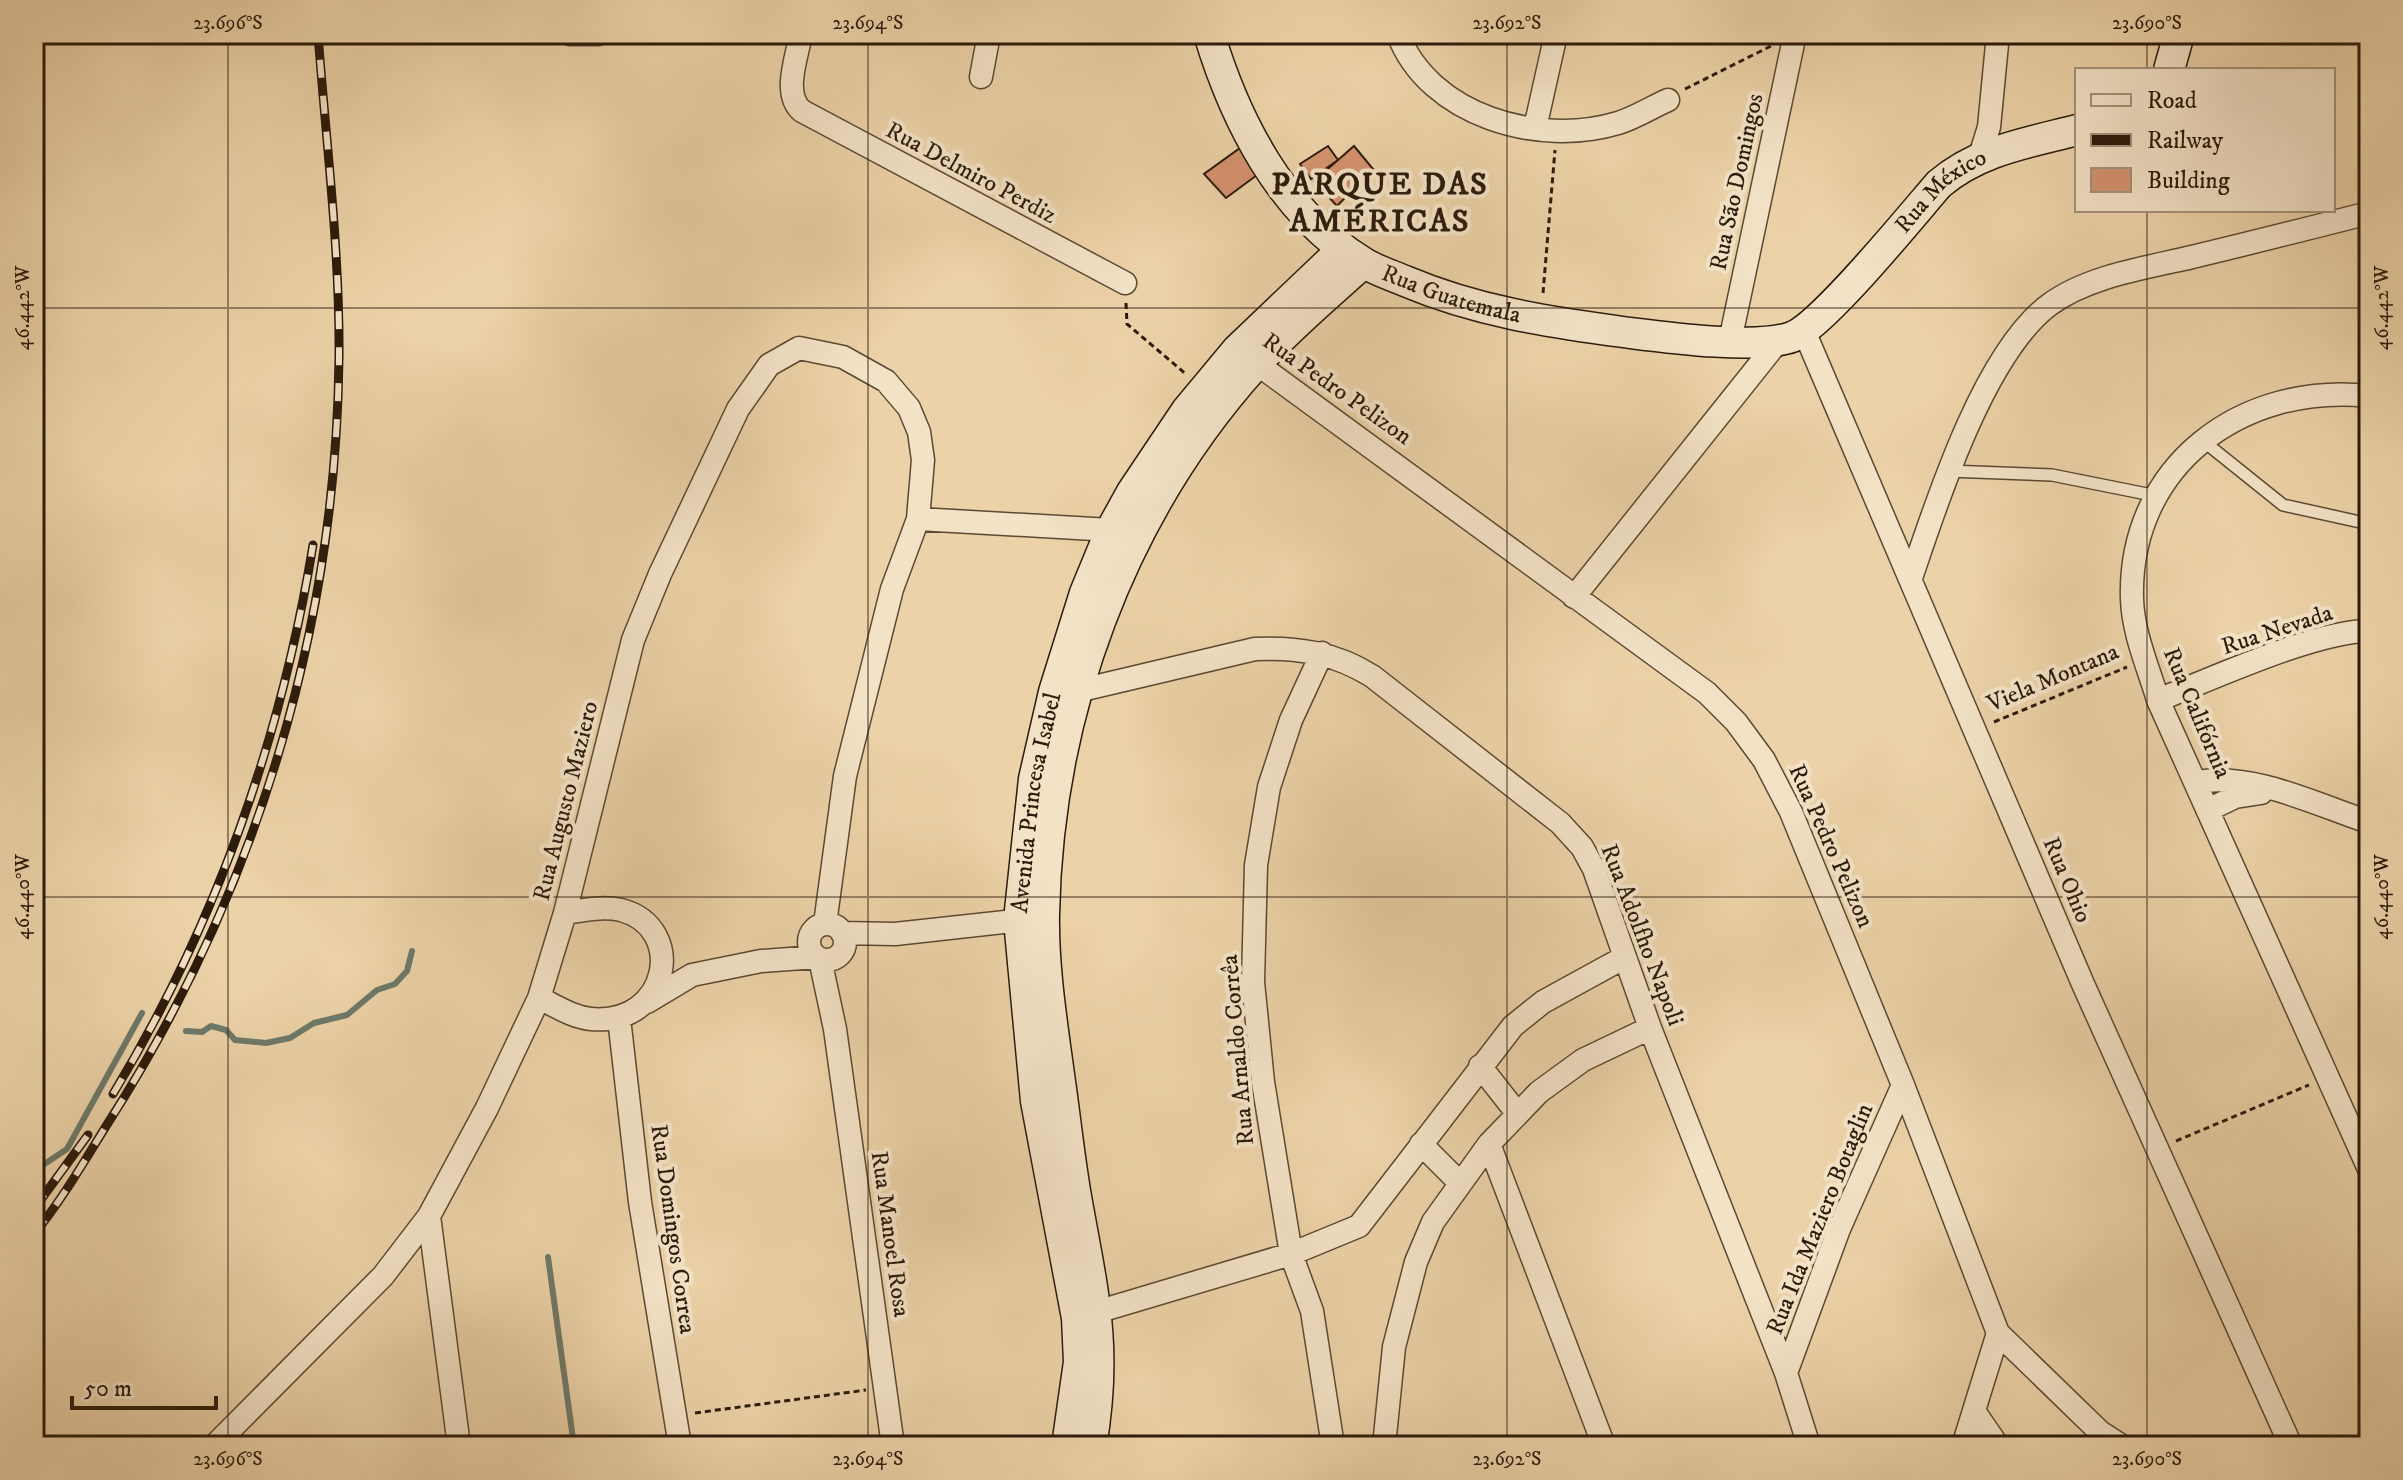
<svg xmlns="http://www.w3.org/2000/svg" width="2403" height="1480" font-family="'IM FELL DW Pica',serif">
<rect width="100%" height="100%" fill="#ecd2a8"/>
<filter id="stains"><feTurbulence type="fractalNoise" baseFrequency=".0025" numOctaves="4"/><feColorMatrix values="0 0 0 0 .2 0 0 0 0 .09 0 0 0 0 .02 0 0 0 .5 -.17"/></filter>
<radialGradient id="worn" r=".72"><stop offset=".6" stop-color="#630" stop-opacity="0"/><stop offset="1" stop-color="#630" stop-opacity=".3"/></radialGradient>
<g fill="none" stroke-linecap="round" stroke-linejoin="round">
<path stroke="#6d7969" stroke-width="6" d="M186,1031L202,1032L211,1026L226,1030L235,1040L266,1043L290,1038L314,1023L347,1015L377,990L395,984L407,971L412,951
M34,1171L67,1149L142,1013
M548,1257L574,1446"/>
</g>
<path fill="#d5926f" stroke="#2c1b0b" stroke-width="2" d="M1148,34H1191L1193,43Z
M1328,146L1338,160L1311,179L1300,164Z
M1354,146L1373,169L1337,206L1314,181Z
M1240,148L1257,175L1226,198L1204,174Z"/>
<g fill="none" stroke-linecap="round" stroke-linejoin="round">
<g stroke="#5c4932" stroke-width="14">
<path id="lane" d="M2202,440L2283,505L2369,524
M1949,471L2052,475L2157,496"/>
</g>
<g stroke="#5c4932" stroke-width="25">
<path id="street" d="M570,34H598
M801,34C797,57 782,94 802,111L1125,283
M1398,34C1429,116 1539,147 1618,123C1635,118 1652,107 1668,100
M981,77L989,34
M1535,128L1556,34
M1980,156L1989,127L1998,34
M1804,331L2083,984L2291,1446
M1730,341L1795,34
M1245,355L1707,693L1736,722L1764,760L1791,812L1903,1085L1998,1333L1963,1446
M2369,396C2243,382 2128,465 2132,599C2133,633 2148,667 2158,700L2369,1169
M918,519L1111,530
M1911,578C1937,501 1984,354 2049,305C2088,276 2146,268 2192,257C2251,243 2310,228 2369,213
M1574,597L1779,340
M1322,653L1291,720L1269,787L1256,865L1253,982L1263,1082L1291,1254L1312,1311L1333,1446
M1077,691L1255,649C1298,647 1335,653 1372,676L1560,823L1582,847L1594,869L1650,1028L1786,1373L1809,1446
M2158,700C2212,679 2315,631 2369,631
M2197,782C2252,772 2317,805 2369,822
M2210,809L2235,797L2261,793
M809 942a18 18 0 1 1 36 0a18 18 0 1 1-36 0Z
M842,933L895,934L1032,919
M820,959L835,1029L893,1446
M539,998C556,1006 572,1017 591,1019C670,1026 687,927 621,910C603,906 583,910 565,913
M647,1002L692,975L761,961L817,957
M619,1018L640,1202L680,1446
M1480,1066L1517,1113
M1421,1144L1459,1182
M1489,1144L1604,1446
M429,1216L459,1446
M1083,1316L1291,1254L1359,1226L1513,1026L1543,1002L1625,957
M1998,1333L2100,1432L2122,1446
M1786,1373L1839,1229L1903,1085
M1974,1411L1998,1446
M214,1446L383,1276L429,1216L487,1108L539,998L565,913L633,640L660,574L738,409L769,365L799,348L843,357L886,381L909,408L919,432L923,460L918,519L892,589L845,776L825,924
M1384,1446L1394,1347L1416,1262L1433,1222L1489,1144L1539,1092L1583,1060L1650,1028"/>
</g>
<g stroke="#2c1b0b" stroke-width="33">
<g id="secondary">
<path id="s1" d="M1209,34C1235,120 1281,212 1361,261C1374,270 1391,275 1405,281C1476,311 1548,322 1623,332C1663,337 1756,350 1792,337C1823,325 1912,215 1939,184C1979,150 2027,143 2077,130"/>
<path d="M2169,70L2179,34"/>
<path id="s2" d="M1067,1446L1079,1362L1077,1318L1036,1101L1019,920L1034,779L1054,692L1085,593L1111,530L1132,492L1187,410L1237,350L1343,249"/>
<path d="M1091,1446C1108,1348 1093,1292 1076,1197C1069,1156 1065,1116 1059,1075C1052,1023 1043,967 1044,914C1048,713 1120,515 1255,365C1288,328 1327,296 1363,263"/>
</g>
</g>
<path stroke="#2c1b0b" stroke-width="3" stroke-dasharray="6 4" stroke-linecap="butt" d="M1685,89L1771,46
M1543,293L1555,150
M1126,303L1127,324L1187,375
M1994,722L2127,667
M2176,1141L2309,1085
M695,1413L866,1390"/>
<use href="#lane" stroke="#f3e2c6" stroke-width="11"/>
<use href="#street" stroke="#f3e2c6" stroke-width="22"/>
<use href="#secondary" stroke="#f3e2c6" stroke-width="30"/>
<g stroke="#2c1b0b" stroke-width="9">
<path id="rail" d="M113,1094C216,924 281,740 313,545
M34,1209L88,1135
M34,1234C62,1200 85,1160 108,1123C255,894 336,631 339,358C340,250 326,142 318,34"/>
</g>
<use href="#rail" stroke="#f3e2c6" stroke-width="6" stroke-dasharray="18" stroke-linecap="butt"/>
</g>
<path fill="none" stroke="#2c1b0b" stroke-width="2" stroke-opacity="0.45" d="M228,34V1446M868,34V1446M1507,34V1446M2147,34V70M2147,210V1446M34,308H2369M34,897H2369"/>
<g text-anchor="middle" dominant-baseline="central" stroke-width="8" stroke-linejoin="round" paint-order="stroke">
<g font-size="24" fill="#2c1b0b" stroke="#f3e2c6">
<text transform="translate(971 173) rotate(28)">Rua Delmiro Perdiz</text>
<text transform="translate(1737 182) rotate(-78)">Rua São Domingos</text>
<text stroke="none"><textPath href="#s1" startOffset="932">Rua México</textPath></text>
<text stroke="none"><textPath href="#s1" startOffset="376">Rua Guatemala</textPath></text>
<text transform="translate(1337 389) rotate(35)">Rua Pedro Pelizon</text>
<text transform="translate(2277 630) rotate(-18)">Rua Nevada</text>
<text transform="translate(2053 678) rotate(-23)">Viela Montana</text>
<text transform="translate(2197 713) rotate(67)">Rua Califórnia</text>
<text transform="translate(566 801) rotate(-76)">Rua Augusto Maziero</text>
<text stroke="none"><textPath href="#s2" startOffset="650">Avenida Princesa Isabel</textPath></text>
<text transform="translate(1831 846) rotate(66)">Rua Pedro Pelizon</text>
<text transform="translate(2067 880) rotate(67)">Rua Ohio</text>
<text transform="translate(1642 935) rotate(69)">Rua Adolfho Napoli</text>
<text transform="translate(1238 1050) rotate(-95)">Rua Arnaldo Corrêa</text>
<text transform="translate(1820 1219) rotate(-68)">Rua Ida Maziero Botaglin</text>
<text transform="translate(673 1229) rotate(82)">Rua Domingos Correa</text>
<text transform="translate(890 1234) rotate(82)">Rua Manoel Rosa</text>
</g>
<g font-size="32" font-weight="bold" letter-spacing="2" fill="#2c1b0b" stroke="#f3e2c6">
<text x="1380" y="185">PARQUE DAS<tspan x="1380" dy="37">AMÉRICAS</tspan></text>
</g>
</g>
<rect width="2403" height="1480" fill="none" stroke="#ecd2a8" stroke-width="88"/>
<rect x="2075" y="68" width="260" height="144" fill="#f3e2c6" stroke="#a3927b" stroke-width="2"/>
<rect x="2091" y="94" width="40" height="12" fill="#f3e2c6" stroke="#a3927b" stroke-width="2"/>
<text x="2147" y="108" font-size="24" fill="#2c1b0b">Road</text>
<rect x="2091" y="134" width="40" height="12" fill="#2c1b0b" stroke="#a3927b" stroke-width="2"/>
<text x="2147" y="148" font-size="24" fill="#2c1b0b">Railway</text>
<rect x="2091" y="168" width="40" height="24" fill="#d5926f" stroke="#a3927b" stroke-width="2"/>
<text x="2147" y="188" font-size="24" fill="#2c1b0b">Building</text>
<path d="M72 1396v12h144v-12" fill="none" stroke="#2c1b0b" stroke-width="4"/>
<text x="84" y="1396" font-size="24" fill="#2c1b0b" stroke="#f3e2c6" stroke-width="6" paint-order="stroke">50 m</text>
<rect x="44" y="44" width="2315" height="1392" fill="none" stroke="#2c1b0b" stroke-width="3"/>
<g font-size="20" text-anchor="middle" fill="#2c1b0b">
<text x="228" y="29">23.696°S</text>
<text x="868" y="29">23.694°S</text>
<text x="1507" y="29">23.692°S</text>
<text x="2147" y="29">23.690°S</text>
<text transform="translate(2381 308) rotate(-90)" y="7">46.442°W</text>
<text transform="translate(22 308) rotate(-90)" y="7">46.442°W</text>
<text transform="translate(2381 897) rotate(-90)" y="7">46.440°W</text>
<text transform="translate(22 897) rotate(-90)" y="7">46.440°W</text>
<text x="228" y="1465">23.696°S</text>
<text x="868" y="1465">23.694°S</text>
<text x="1507" y="1465">23.692°S</text>
<text x="2147" y="1465">23.690°S</text>
</g>
<rect width="100%" height="100%" filter="url(#stains)"/>
<rect width="100%" height="100%" fill="url(#worn)"/>
</svg>
